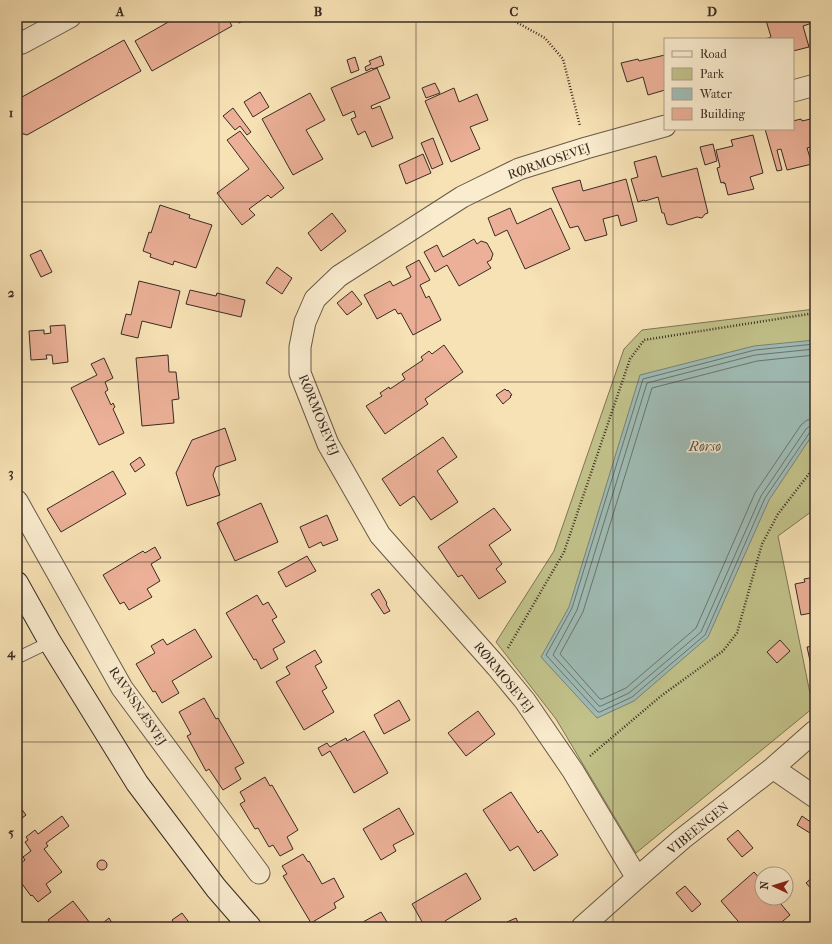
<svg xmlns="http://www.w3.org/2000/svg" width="832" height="944" font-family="'IM FELL French Canon',serif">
<rect width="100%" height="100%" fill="#f7e2b5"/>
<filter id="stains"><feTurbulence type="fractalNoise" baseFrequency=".005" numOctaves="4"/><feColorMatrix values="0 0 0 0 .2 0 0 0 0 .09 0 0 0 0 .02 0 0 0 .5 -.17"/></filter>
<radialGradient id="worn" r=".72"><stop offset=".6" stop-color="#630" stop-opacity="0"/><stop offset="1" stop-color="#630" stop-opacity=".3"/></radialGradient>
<path fill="#c2c28a" stroke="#7e7657" d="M815,309V509L778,536L813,708L636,853L556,719L496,642L554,551L624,349L642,330Z"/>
<path fill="#9fbcb6" stroke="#76827c" d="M815,340V431L769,500L708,637L634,701L597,718L541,657L569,607L640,375L754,346Z"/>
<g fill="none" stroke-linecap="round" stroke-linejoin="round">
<path stroke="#6c746d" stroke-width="1" d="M815,344L755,350L643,379L572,608L546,655L598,712H600L632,697L705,635L765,498L810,432L812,430H815
M815,349L755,355L647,383L577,610L553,655L599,706H601L629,693L701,632L761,496L806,429L810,426L815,425
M815,355L757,361L652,388L583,612L560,654L600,699H602L626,688L696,628L755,493L801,425L807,420L815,419"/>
</g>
<path fill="#ebb097" stroke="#392b24" d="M177,17H227L232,26L152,71L135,41Z
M236,17H250L239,23Z
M765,17H814L815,22L803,26L809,47L793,51V39H765L771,37Z
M124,40L141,71L27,135L17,132V96L22,97Z
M665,55V90L648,95L643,77L627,82L621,63L638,59L639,61Z
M381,56L384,65L373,69L372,68L366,71L365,67L371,64L369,61Z
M355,57L359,70L351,73L347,60Z
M377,68L390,98L371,106L372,109L380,106L393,138L372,147L365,131L358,135L351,119L356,117L354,111L343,116L331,88Z
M435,83L440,93L426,98L422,88Z
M454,88L459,102L477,94L488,120L470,127L480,149L451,162L425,101Z
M260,92L269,107L253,117L244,102Z
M310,93L325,120L306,130L323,159L293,175L262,119Z
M233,108L251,132L247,135L240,126L235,130L223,116Z
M815,118V146L807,148L812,164L787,170L781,149L777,150L782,170L777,171L765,129H793V121L801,119L802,121Z
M240,131L284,188L271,198L268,195L249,209L255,215L242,225L217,193L249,169L227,140Z
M753,135L763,173L750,177L754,189L728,195L725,183L724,184V182L721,183L717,168L720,167L716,150L733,146L731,140Z
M433,138L443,164L432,169L421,143Z
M713,144L717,161L705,165L700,147Z
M423,154L431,173L406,184L399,165Z
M656,156L662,177L697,168L708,213L705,214L702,218L697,217L671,225L667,224L664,213H662L658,197L645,201L644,200L638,202L631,179L638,177L634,162Z
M626,179L637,221L621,226L618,215L603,219L607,235L585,241L578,226L570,228L552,188L580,180L583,191Z
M160,205L190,215L189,218L212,225L196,268L174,261L173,265L150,257L151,254L143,251L149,232L151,233Z
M510,208L517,224L551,208L570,249L525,269L507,230L495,236L488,218Z
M332,213L346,231L321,251L308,233Z
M474,239L477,244L481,241L487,243L493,254L491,260L487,262L491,268L459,286L447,265L435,272L424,252L437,245L443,257Z
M41,250L52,272L41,277L30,255Z
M419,260L430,280L420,285L426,298L429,296L441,320L413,335L401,313L398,314L395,309L377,319L364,295L390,281L393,286L411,277L406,267Z
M277,267L292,278L282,294L266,283Z
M17,269L21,277L17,280Z
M139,281L180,291L171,328L142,321L138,338L121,334L126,314L131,315Z
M190,290L216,296L217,293L245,300L241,317L186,304Z
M352,291L362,304L347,315L337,303Z
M65,325L68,362L53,364L52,355H46L47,359L31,360L29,331L44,330V334L51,333L50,326Z
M444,345L463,372L425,399L428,404L385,434L366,406L382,396L380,393L389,387L390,389L405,379L402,374L423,360L421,357L429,351L432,354Z
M168,355L169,372H176L179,399L172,400L174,423L142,426L136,358Z
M104,358L113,378L105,382L108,390L105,392L111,405L113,403L115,407L113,409L124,433L99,445L71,388L97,375L91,364Z
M505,389L507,391L508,390L512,395L510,396L511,397L503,404L496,395Z
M225,428L236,460L216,467L213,475L220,495L187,506L176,473L192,440Z
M443,437L457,457L437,471L458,502L431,520L414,496L400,506L382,479Z
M140,457L145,465L135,472L130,464Z
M113,471L126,494L61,532L47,509Z
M261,503L278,542L235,561L217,523Z
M494,508L511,530L489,545L502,564L496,569L506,582L479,599L462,575L458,577L438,547Z
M327,515L338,540L323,546L321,542L309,548L300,527Z
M155,547L161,558L151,564L160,581L147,589L152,597L129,610L124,602L120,604L103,575L143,551L145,553Z
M307,556L316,571L286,587L278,572Z
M815,577V614L811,615V613L801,615L795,584L805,582L804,579Z
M379,589L387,603L386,604L390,611L384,614L371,594Z
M257,595L263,605L268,602L277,617L272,620L285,642L273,649L278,659L261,669L256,659L254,660L226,613Z
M195,629L212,657L172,681L179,693L162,703L155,691L153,692L136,664L155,653L151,646L163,639L167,645Z
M780,640L790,651L777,663L767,652Z
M815,646V670H812L807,647Z
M315,650L322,662L315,666L327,688L322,691L334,712L304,730L276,682L290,674L286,667Z
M204,698L216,719L218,718L244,763L235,768L241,779L223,790L209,769L206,771L187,736L191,734L179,712Z
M399,700L410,720L384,734L374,715Z
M478,711L495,734L466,756L448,733Z
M364,731L388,773L354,793L330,751L322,756L318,748L327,743L330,747L346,738L347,741Z
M265,777L270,786L272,785L298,830L287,837L293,849L280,856L273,845L269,847L258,828L255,829L240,804L245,801L240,792Z
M511,792L538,833L541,830L558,855L534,871L518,846L510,851L483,810Z
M17,803L26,815L17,822Z
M399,808L414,834L393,845L396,851L381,860L363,829Z
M62,816L69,826L46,843L48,846L44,849L62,872L46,884L51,892L38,902L32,895L31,896L17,877V866L25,860L23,857L31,851L25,842L28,840L26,837L35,830L38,834Z
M802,816L815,825L810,833L797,825Z
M738,830L753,848L742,857L727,839Z
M303,854L308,862L309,861L322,884L334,878L344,897L334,903L336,908L311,923L283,876L287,874L282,866Z
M97 865a5 5 0 1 1 10 0a5 5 0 1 1-10 0Z
M754,872L762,881V898H776L790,915L776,927H743L721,901Z
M466,873L481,899L445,921L448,927H425L412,904Z
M815,875V893L806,883Z
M685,886L701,904L692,912L676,893Z
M73,901L93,927H53L48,920Z
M381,912L390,927H366L363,922Z
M182,913L191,925L188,927H182L180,924L177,927L172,920Z
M109,918L114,926L120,925L122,927H98Z
M516,918L520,927H509L507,922Z"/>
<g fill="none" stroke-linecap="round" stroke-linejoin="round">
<g stroke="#685948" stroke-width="13">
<path id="lane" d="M17,658L50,642"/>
</g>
<g stroke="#685948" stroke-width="23">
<path id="street" d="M17,39L22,43L70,17
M793,91L815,85
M17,501L122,688L259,873
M773,768L815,797
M637,878L573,771L525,701L497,667L380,535L328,444L300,373V347L305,322L315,299L339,276L462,197L519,169L586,148L665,126
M582,927L637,878L682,839L773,768L815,731"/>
</g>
<g stroke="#392b24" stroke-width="24">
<path id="secondary" d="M17,583L50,642L137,783L216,888L250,927"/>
</g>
<path stroke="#392b24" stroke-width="2.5" stroke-dasharray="1 2" stroke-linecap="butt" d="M507,17L545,38L563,59L580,126
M508,648L564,552L630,359L644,340L815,313
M590,756L661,696L723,651L737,633L762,544L778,514L815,466"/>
<use href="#lane" stroke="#faeccf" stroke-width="11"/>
<use href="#street" stroke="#faeccf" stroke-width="21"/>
<use href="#secondary" stroke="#faeccf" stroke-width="22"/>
</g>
<path fill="none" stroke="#392b24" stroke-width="1" stroke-opacity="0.55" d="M219,17V927M416,17V927M613,17V927M17,202H815M17,382H815M17,562H815M17,742H815"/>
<g text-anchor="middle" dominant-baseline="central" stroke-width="3" stroke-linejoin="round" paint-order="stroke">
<g font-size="13" fill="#392b24" stroke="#faeccf">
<text transform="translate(549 161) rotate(-19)">RØRMOSEVEJ</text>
<text transform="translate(319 415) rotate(68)">RØRMOSEVEJ</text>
<text transform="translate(504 677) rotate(51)">RØRMOSEVEJ</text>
<text transform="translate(138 706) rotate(56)">RAVNSNÆSVEJ</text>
<text transform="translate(698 828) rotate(-39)">VIBEENGEN</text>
</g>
<g font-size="14" font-style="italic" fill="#524f48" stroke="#faeccf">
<text x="705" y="446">Rørsø</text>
</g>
</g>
<rect width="832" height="944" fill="none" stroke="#f7e2b5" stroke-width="44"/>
<rect x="664" y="38" width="130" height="92" fill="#faeccf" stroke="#ad9f8b"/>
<rect x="672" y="51" width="20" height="6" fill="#faeccf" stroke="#ad9f8b"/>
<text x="700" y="58" font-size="12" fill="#392b24">Road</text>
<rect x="672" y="68" width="20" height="12" fill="#c2c28a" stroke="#ad9f8b"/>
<text x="700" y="78" font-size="12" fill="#392b24">Park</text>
<rect x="672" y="88" width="20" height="12" fill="#9fbcb6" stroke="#ad9f8b"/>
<text x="700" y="98" font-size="12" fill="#392b24">Water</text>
<rect x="672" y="108" width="20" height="12" fill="#ebb097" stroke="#ad9f8b"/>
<text x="700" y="118" font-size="12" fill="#392b24">Building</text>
<g transform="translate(774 886) rotate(274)"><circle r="19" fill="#faeccf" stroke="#ad9f8b"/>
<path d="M0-3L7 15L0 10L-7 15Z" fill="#8f2418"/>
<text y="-6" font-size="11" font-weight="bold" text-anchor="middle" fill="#392b24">N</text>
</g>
<rect x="22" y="22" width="788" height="900" fill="none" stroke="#392b24" stroke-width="1.5"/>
<g font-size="13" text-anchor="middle" font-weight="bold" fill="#392b24">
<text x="120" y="16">A</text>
<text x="318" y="16">B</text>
<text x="514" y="16">C</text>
<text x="712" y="16">D</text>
<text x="11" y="117">1</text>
<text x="11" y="297">2</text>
<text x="11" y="477">3</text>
<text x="11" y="657">4</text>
<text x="11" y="837">5</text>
</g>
<rect width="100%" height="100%" filter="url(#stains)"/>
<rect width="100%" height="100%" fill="url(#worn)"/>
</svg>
